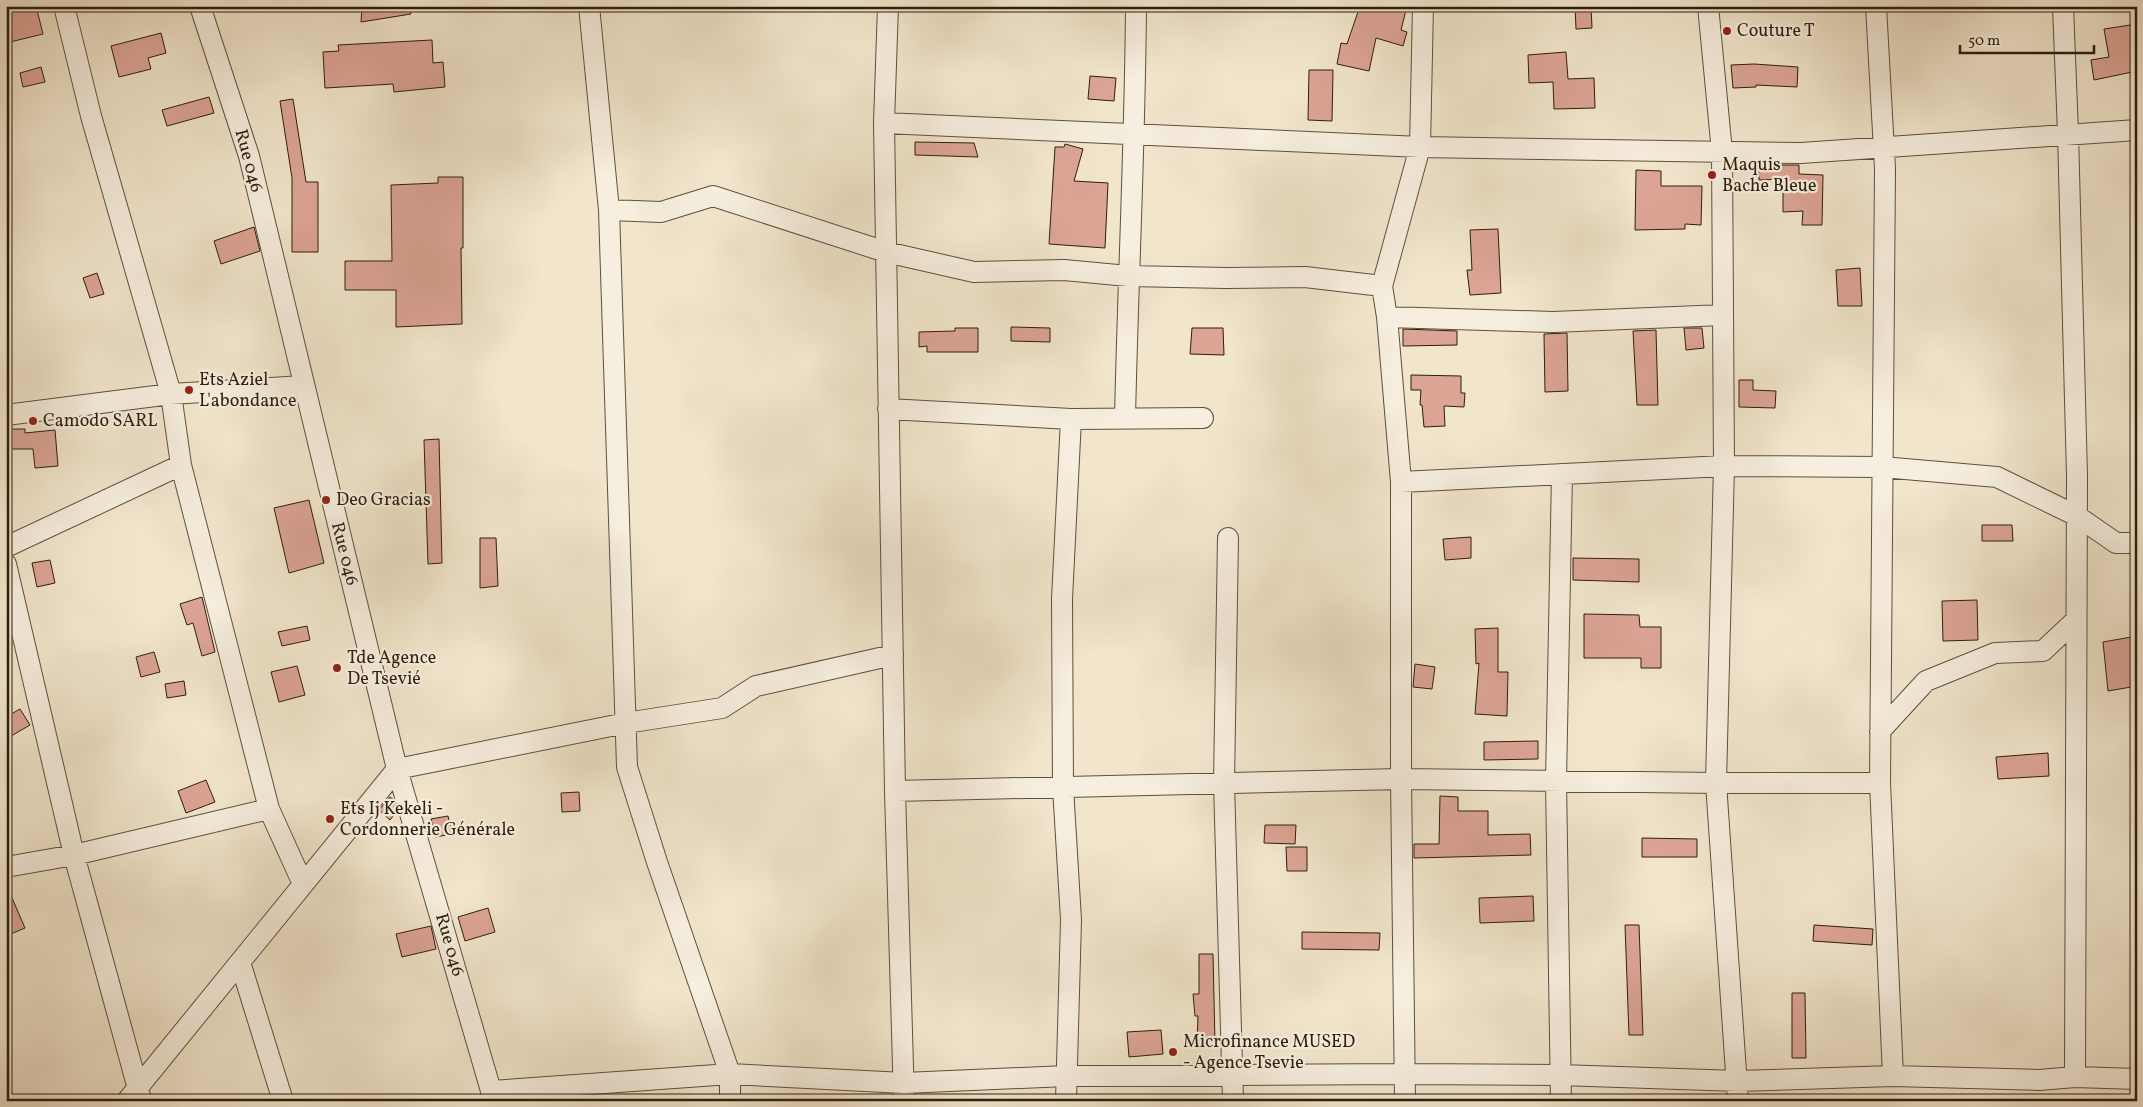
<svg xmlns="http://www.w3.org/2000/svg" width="2143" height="1107" font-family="Vollkorn,serif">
<rect width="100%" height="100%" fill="#f1e5cc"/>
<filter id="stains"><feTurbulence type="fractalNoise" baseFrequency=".004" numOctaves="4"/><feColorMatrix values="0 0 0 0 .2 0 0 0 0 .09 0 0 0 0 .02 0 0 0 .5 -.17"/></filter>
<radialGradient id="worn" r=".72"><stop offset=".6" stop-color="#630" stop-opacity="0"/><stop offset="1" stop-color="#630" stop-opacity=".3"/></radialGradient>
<path fill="#dca495" stroke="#2c1e0d" d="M6,6H36L43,34L6,43Z
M362,6H410L411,14L361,22Z
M1360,6H1407L1401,30L1407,32L1403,46L1376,38L1369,71L1337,64L1341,43L1347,44Z
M1575,6H1591L1592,28L1576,29Z
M2137,24V71L2094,80L2091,60L2109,57L2104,29Z
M161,33L166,53L148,58L151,69L119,77L111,46Z
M432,40L433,63L443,62L445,87L394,92L393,84L325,88L323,52L339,51L338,45Z
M1566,52L1568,79L1594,78L1595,108L1554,109L1553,82L1529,83L1528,55Z
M1754,64L1798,67L1797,87L1756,85V87L1733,88L1731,65Z
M41,67L45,82L23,87L20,73Z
M1309,70H1333L1332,121L1308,120Z
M1090,76L1116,78L1114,101L1088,99Z
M209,97L214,113L167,126L162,110Z
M293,99L306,182H318V252H292V178L280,101Z
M915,142L974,143L978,157L915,155Z
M1065,144L1083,149L1074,181L1108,183L1105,248L1049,244L1055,147H1064Z
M1759,165H1799V174L1823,175L1822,225H1802L1803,211L1783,212V179L1759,180Z
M1636,170L1661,171V186H1702L1701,225L1685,224V229L1635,230Z
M438,177H463V248H461L462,324L396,327V290H345V261H392L391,185L438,183Z
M254,227L260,251L221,264L214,241Z
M1498,229L1501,293L1470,295L1467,270H1472L1470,230Z
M1860,268L1862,306H1838L1836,270Z
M97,273L104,294L90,298L83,278Z
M1011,327L1050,328V342L1011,341Z
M955,328H978V352H927V346L919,347V332L955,331Z
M1192,328H1223L1224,355L1190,354Z
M1684,328H1702L1704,348L1686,350Z
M1403,329L1457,331V345L1403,346Z
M1656,330L1658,405H1637L1633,331Z
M1567,333L1568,391L1545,392L1544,334Z
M1411,375L1461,376V393H1465L1464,407L1444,406L1445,426L1424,427L1422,405H1420L1421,390H1411Z
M1739,380H1753V390L1776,391L1775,408L1739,407Z
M6,429H25V433L55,430L58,466L35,468L33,449H6Z
M439,439L442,563L428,564L424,440Z
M309,500L324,563L289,573L274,508Z
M1982,525H2012L2013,541H1982Z
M1471,537V558L1445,560L1443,539Z
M480,538H496L498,586L480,588Z
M1573,558L1639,559V582L1573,580Z
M50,560L55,583L37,587L32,563Z
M202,597L215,652L202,656L193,623L187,625L180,604Z
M1977,600L1978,640L1943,641L1942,601Z
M1584,614L1639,615L1640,627H1661V668H1641V658H1584Z
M307,626L310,640L282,646L278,632Z
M1498,628V672H1508L1507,716L1475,714L1479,663L1476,664L1475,629Z
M2137,636V686L2108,691L2103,642Z
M154,652L160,672L141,677L136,657Z
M1415,664L1435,667L1432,689L1413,687Z
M297,666L305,695L279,702L271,672Z
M184,681L186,695L167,698L165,684Z
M20,709L30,725L6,739V717Z
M1538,741V759L1484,760V742Z
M2048,753L2049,776L1998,779L1996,757Z
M206,780L215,802L186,813L178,791Z
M579,792L580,811L562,812L561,793Z
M1440,796L1458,797V811H1488V835L1530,834L1531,855L1414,858V844H1439Z
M390,797L394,800L397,811L390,820L379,810Z
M448,816L452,834L435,837L431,819Z
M1265,825H1296L1295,844L1264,843Z
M1642,838L1697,839V857H1642Z
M1286,847H1307V871H1287Z
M6,884L25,928L6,936Z
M1533,896L1534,921L1480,923L1479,898Z
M488,908L495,932L465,941L458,917Z
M1625,925H1639L1643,1035H1629Z
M1814,925L1873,929L1872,945L1813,941Z
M431,926L436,949L402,957L396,934Z
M1302,932L1380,933L1379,950L1302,949Z
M1199,954H1213L1215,1042L1197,1041L1198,1016H1195L1193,994H1199Z
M1792,993H1805L1806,1058H1792Z
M1161,1030L1163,1054L1129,1057L1127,1032Z"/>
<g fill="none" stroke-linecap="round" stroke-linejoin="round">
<g stroke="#5d503d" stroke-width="22">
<path id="street" d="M64,6L91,116L171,394L181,465L269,809L303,884
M200,6L249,156L397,769L494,1101
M589,6L609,210L627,767L657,862L730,1074V1101
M1708,6L1722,152L1724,466L1716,783L1738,1101
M1876,6L1885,169L1880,783L1893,1076
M2063,6L2068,133L2077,476L2075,1077
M884,123L888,6
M609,210L661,212L713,196L886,252L974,272L1064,270L1128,276L1226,278L1305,277L1382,286
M1387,317L1553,322L1723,315
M888,409L1071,419L1203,418
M6,415L171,394L303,386
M1125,418C1128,281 1135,144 1136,6
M1401,482L1724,466L1882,467L1997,477L2077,516L2116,543H2137
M1228,538L1224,783L1233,1101
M6,547L181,465
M6,564L74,855L140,1096
M1880,731L1926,681L1995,653L2043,651L2076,620
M895,791L1401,779L1716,783H1880
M6,867L74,855L269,809
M240,962L283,1101
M492,1091L730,1074L904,1083L1066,1076L1405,1074L1560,1075L1738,1081L1893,1076L2039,1080L2075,1077L2137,1079
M127,1101L397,769L626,723L722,708L756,686L893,655
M904,1101L895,791L884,123L1420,147L1801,153L2137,130
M1066,1101L1071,920L1063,787L1062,599L1071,419
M1405,1101L1401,779V482L1387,317L1382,286L1420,147L1423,6
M1561,1101L1556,781L1562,474"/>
</g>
<use href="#street" stroke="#f6eede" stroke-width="20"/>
</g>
<g fill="#8f2418" stroke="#f6eede" stroke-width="2">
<circle cx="1727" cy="31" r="5"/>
<circle cx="1712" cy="175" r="5"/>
<circle cx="189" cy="390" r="5"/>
<circle cx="33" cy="421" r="5"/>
<circle cx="326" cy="500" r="5"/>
<circle cx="337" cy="668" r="5"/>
<circle cx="330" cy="819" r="5"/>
<circle cx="1173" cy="1052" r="5"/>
</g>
<g text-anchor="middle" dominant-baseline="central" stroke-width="4.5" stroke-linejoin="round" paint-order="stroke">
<g font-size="18" fill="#2c1e0d" stroke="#f6eede" text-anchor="start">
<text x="1737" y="31">Couture T</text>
<text x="1722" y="165">Maquis<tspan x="1722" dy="21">Bache Bleue</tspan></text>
<text x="199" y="380">Ets Aziel<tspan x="199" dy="21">L'abondance</tspan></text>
<text x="43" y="421">Camodo SARL</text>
<text x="336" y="500">Deo Gracias</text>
<text x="347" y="658">Tde Agence<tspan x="347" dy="21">De Tsevié</tspan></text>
<text x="340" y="809">Ets Ij Kekeli -<tspan x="340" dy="21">Cordonnerie Générale</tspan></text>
<text x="1183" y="1042">Microfinance MUSED<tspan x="1183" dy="21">- Agence Tsevie</tspan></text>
</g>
<g font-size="18" fill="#2c1e0d" stroke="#f6eede">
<text transform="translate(248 161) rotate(75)">Rue 046</text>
<text transform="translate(344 554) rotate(76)">Rue 046</text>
<text transform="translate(449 945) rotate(74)">Rue 046</text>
</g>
</g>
<rect width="2143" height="1107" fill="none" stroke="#f1e5cc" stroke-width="25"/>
<rect x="8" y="8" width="2128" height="1092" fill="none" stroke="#2c1e0d" stroke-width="2.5"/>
<rect x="12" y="12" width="2118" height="1082" fill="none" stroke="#2c1e0d"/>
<path d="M1960 45v8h134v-8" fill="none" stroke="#2c1e0d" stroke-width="2.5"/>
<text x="1968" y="45" font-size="15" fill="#2c1e0d" stroke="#f6eede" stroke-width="4" paint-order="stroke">50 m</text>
<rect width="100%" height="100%" filter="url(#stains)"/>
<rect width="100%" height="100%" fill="url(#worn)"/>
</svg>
